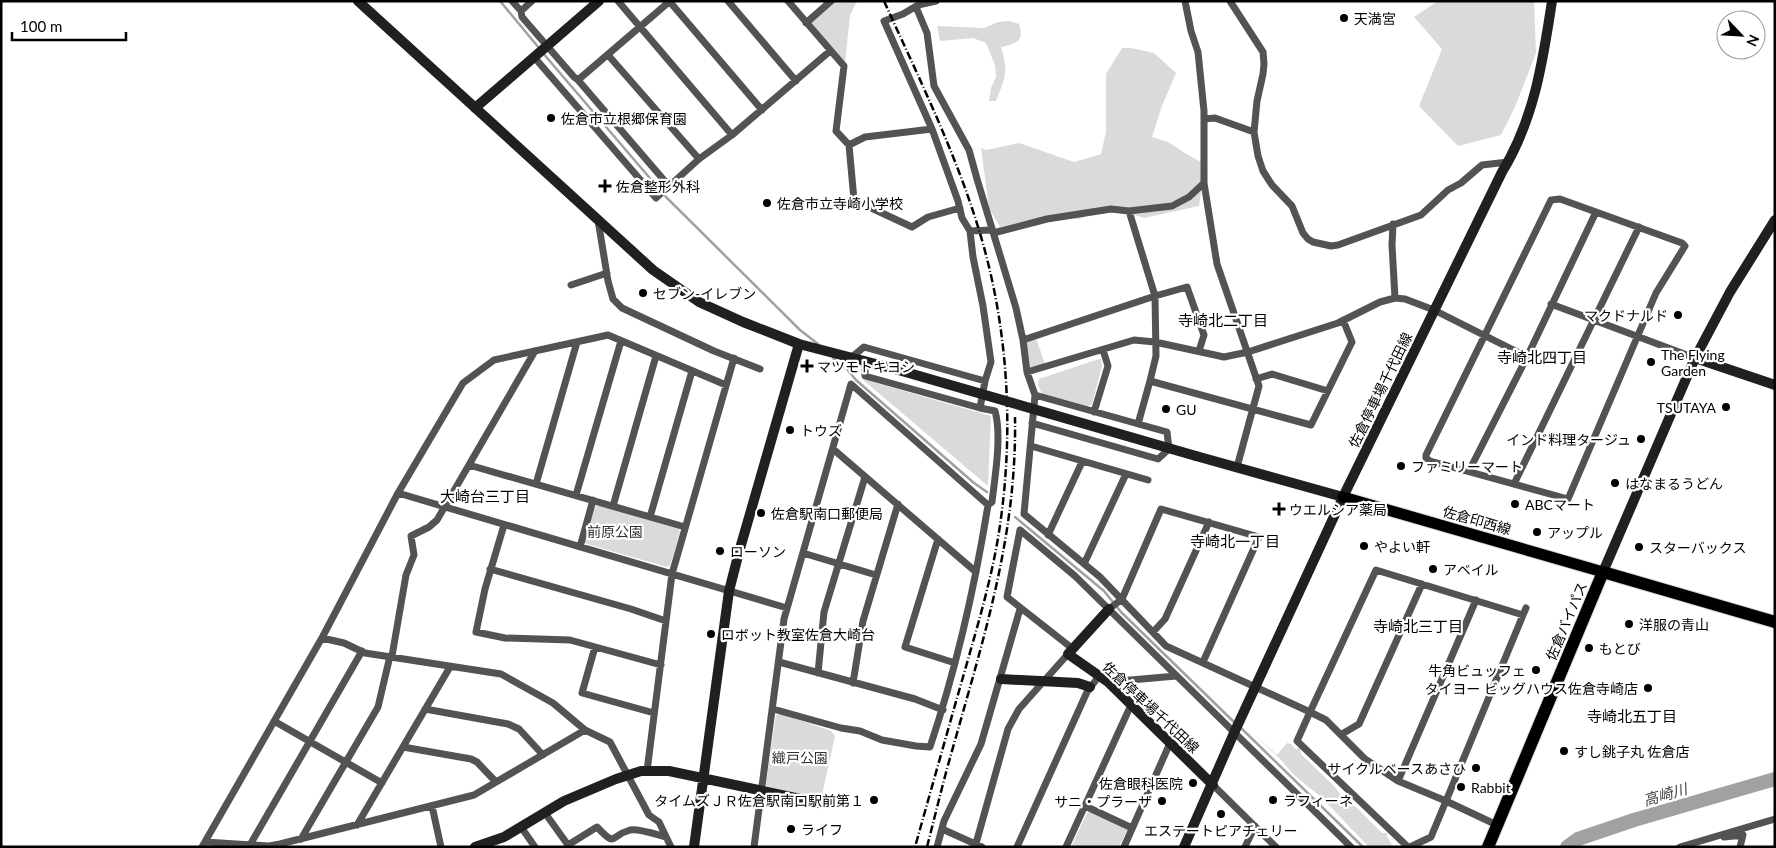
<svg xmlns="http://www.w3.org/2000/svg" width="1776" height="848" font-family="Lato,'Noto Sans JP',sans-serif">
<rect width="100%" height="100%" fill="#fff"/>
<path fill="#dadada" d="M832,1H857L850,15L845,63L810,21Z
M1438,1H1534L1536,53L1515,107L1501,135L1458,146L1419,106L1442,49L1414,17Z
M1009,21L1019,24C1025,42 1016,43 1001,47C1009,73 1005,77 996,101H989L991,88L996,77L995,65L986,43L973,38L940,41L937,26L984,28L998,22Z
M1122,48H1131L1154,53L1176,73L1162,106L1152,137L1168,142L1188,155L1205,164L1199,206L1144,218L1111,207L1079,219H1044L1000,227L989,208L981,148L986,150L1019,143L1074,162L1101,154L1106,132V74Z
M1036,338L1045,364L1032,368L1030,366L1026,343L1027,341Z
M1099,359H1101L1102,366L1092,404L1088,406L1042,394L1038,385L1039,379Z
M862,379L991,416L988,486Z
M601,505L679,529L680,532L670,566L667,567L587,544L584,541L594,507Z
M782,714L831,731L835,736L822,795L817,800L768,789L766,785L776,715Z
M1247,728L1277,755L1287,743L1291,744L1296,749L1300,747L1301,754L1334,786L1343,798L1357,808L1382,833H1387V836L1393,847H1369L1321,797L1295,776L1281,760Z
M1092,811L1124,826L1127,830L1119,847H1071L1087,813Z"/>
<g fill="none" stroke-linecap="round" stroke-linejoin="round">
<path stroke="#a1a1a1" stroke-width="2.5" d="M500,1L539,48
M542,52L666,197L800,330L818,344
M833,358L846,368L856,380L974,483L987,492
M1015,517L1104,591L1121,612L1236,724
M1240,727L1363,847"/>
<path stroke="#a1a1a1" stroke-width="14" d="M1567,847L1578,839L1634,820L1775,779"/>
<g stroke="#dbdbdb" stroke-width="13">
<path id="primary" d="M1343,497L1603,572"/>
</g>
<g stroke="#dbdbdb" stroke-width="14">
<path id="highway" d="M1488,847L1603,572L1775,622"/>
</g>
<path stroke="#535353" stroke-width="7" d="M512,1L521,11L532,1
M618,1L732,135
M728,1L796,81
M788,1L844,66L836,131L849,145
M936,1L918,5L903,14L884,21L932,129L958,201L962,218L970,231L973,257L983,306L991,362L985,381L980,408L995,411C1002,436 995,476 992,502L988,505
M1185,1L1191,31L1198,52L1204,111V183L1217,264L1259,386L1237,467
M1230,1L1263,52L1264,64L1263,74L1257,101L1254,132L1258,156L1263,171L1272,185L1292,206L1303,233L1308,239L1313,242L1331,246L1338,245L1421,215L1448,190L1461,183L1482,165L1508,162
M670,2L762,110
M916,7L927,33L934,86L969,150L977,179L1016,308L1023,340L1027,372L1035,395L1024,514L1100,577L1166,646L1310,712L1297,741L1408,847
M521,11L522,17L574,77L578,80
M806,23L831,1
M608,55L699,159
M534,57L656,198L699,159L732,135L830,51
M1204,119L1215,118L1254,132
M932,129L865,137L849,145L854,200L912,227L928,217L960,208
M669,186L578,80L670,1
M1560,199L1682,243L1685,246L1656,293L1568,499L1430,461L1426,458V455L1551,200Z
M1129,211L1155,296L1156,356L1150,381
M598,220L608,281L613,299L622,308L714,351L760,369
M1393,224L1392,245L1395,298
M970,231L990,230L997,232L1047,219L1111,209L1129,211L1172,206L1189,197L1204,183
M571,285L607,273
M1551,304L1695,358
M1023,340L1155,296L1187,287L1204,335L1199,351
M852,357L864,347L985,381
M865,360V376L980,408
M1027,372L1134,340L1155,342L1224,357L1248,352L1338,323L1380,302L1395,298L1405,299L1434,310L1527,357
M1256,379L1272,374L1328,391
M1094,412L1108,366L1103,350
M1032,423L1158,459L1169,449L1167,432L1035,395
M1138,424L1150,381L1311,425L1352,342L1343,320
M1031,446L1148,480
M833,449L976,572
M469,465L685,527
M1469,471L1527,357L1596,212
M536,484L577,342
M1514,484L1639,227
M398,493L787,608
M576,495L621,341
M613,506L656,356
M650,517L692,371
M504,525L485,589L476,632L505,638L570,640L661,665
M1048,535L1082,462
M938,539L905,647L955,663
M580,547L593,500
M803,553L876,575
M1084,564L1126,474
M490,569L631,609L666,621
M1109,609L1122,599L1161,509L1259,537L1203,662
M1523,615L1376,570L1310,712L1326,720L1365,759L1398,781L1446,801L1523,615L1526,608
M1153,632L1165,619L1209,522
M322,638L344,643L365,653L501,674L553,703L585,730L610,742L649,815L659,822L671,847
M595,647L582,693L654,713
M1073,649L1007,597L1020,530L1075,576L1351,847
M392,656L406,575L414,555L411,536L429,527L437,520L535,351
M779,662L915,699L943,710
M818,673L824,612L865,477
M1108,682L1176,676
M853,683L863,621L898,504
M425,709L508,724L519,729L543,755
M274,721L382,783
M1342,734L1359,724L1422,584
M403,747L471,759L477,762L496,782
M647,771L672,574L734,358
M1398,781L1476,600
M1213,785L1276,847
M432,806L441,847
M1085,806L1132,828
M545,813L568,845L597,827C617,848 609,836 630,830C638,828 658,835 666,837
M357,825L450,667
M521,827L535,847
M942,829L982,847
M1724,837L1743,835L1740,847
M301,839L378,707L390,656
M205,842L269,846L280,844L474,795L585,730
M250,845L362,651
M202,847L323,636L398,493L463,383L494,360L608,335L726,385
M754,847L784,619L851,384L988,505C975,586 956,669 930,747L916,746L882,740L860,731L841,728L773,709
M937,847L944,821L981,744L1020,609
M975,847L1008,729L1019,709L1068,654
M1017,847L1087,692L1099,676
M1066,847L1131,705
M1124,847L1170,743
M1245,847L1255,826
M1410,847L1431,837L1446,801L1497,825
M1680,847L1775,819"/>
<path stroke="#202020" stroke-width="10" d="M358,1L653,270L699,302L743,322L799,344L895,369
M475,108L599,1
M1695,358L1775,385
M1196,456L1343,497
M1603,572L1695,358L1730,292L1775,220
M1109,609L1068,654L1108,682L1213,785
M1001,679L1078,683L1090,687
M475,847L504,837L564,801L616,779L641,771H669L824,804
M694,847L729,591L739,552L799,344
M1184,847L1234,733L1343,497L1502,172C1534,120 1543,61 1552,1"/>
<use href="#primary" stroke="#000" stroke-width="11"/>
<use href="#highway" stroke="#000" stroke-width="12"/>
<path stroke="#000" stroke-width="2.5" stroke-dasharray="8 2.5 1 2.5" stroke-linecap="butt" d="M884,1C918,76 955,151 979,230C1007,322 1014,422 1001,518C994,572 978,624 963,677C947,733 931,790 915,847
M927,847C936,812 944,778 954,744C985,633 1017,534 1015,417"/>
<path stroke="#202020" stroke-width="10" d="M895,369L1196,456"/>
</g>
<g fill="#000" stroke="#fff" stroke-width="2">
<circle cx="1344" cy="18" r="5"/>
<circle cx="551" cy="118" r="5"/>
<path d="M602.5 178.5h5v5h5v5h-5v5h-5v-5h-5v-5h5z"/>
<circle cx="767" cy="203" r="5"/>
<circle cx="643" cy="293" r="5"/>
<circle cx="1678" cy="315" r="5"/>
<circle cx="1651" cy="362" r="5"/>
<path d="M804.5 358.5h5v5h5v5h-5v5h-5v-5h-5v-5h5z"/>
<circle cx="1726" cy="407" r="5"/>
<circle cx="1166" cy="409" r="5"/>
<circle cx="790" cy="430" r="5"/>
<circle cx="1641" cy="439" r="5"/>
<circle cx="1401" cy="466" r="5"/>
<circle cx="1615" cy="483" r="5"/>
<circle cx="1515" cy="504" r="5"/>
<path d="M1276.5 501.5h5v5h5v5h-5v5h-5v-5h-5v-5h5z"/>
<circle cx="761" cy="513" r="5"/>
<circle cx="1537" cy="532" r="5"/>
<circle cx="1364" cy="546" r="5"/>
<circle cx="1639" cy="547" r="5"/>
<circle cx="720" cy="551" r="5"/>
<circle cx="1433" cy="569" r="5"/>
<circle cx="1629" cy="624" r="5"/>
<circle cx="711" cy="634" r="5"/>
<circle cx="1589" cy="648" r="5"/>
<circle cx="1536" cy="670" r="5"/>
<circle cx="1648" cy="688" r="5"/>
<circle cx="1564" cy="751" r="5"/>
<circle cx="1476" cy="768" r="5"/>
<circle cx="1193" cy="783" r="5"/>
<circle cx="1461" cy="787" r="5"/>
<circle cx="874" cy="800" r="5"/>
<circle cx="1273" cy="800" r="5"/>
<circle cx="1162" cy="801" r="5"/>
<circle cx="1221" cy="814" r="5"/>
<circle cx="791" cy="829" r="5"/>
</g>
<g text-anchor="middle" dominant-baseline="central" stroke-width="4.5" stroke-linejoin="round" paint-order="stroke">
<g font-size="14" fill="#000" stroke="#fff" text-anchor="start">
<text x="1354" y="18">天満宮</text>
<text x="561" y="118">佐倉市立根郷保育園</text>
<text x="616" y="186">佐倉整形外科</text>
<text x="777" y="203">佐倉市立寺崎小学校</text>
<text x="653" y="293">セブン-イレブン</text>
<text x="1668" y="315" text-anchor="end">マクドナルド</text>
<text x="1661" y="354">The Flying<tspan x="1661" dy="16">Garden</tspan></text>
<text x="817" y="366">マツモトキヨシ</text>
<text x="1716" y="407" text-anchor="end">TSUTAYA</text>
<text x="1176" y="409">GU</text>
<text x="800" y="430">トウズ</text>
<text x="1631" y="439" text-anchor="end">インド料理タージュ</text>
<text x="1411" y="466">ファミリーマート</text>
<text x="1625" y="483">はなまるうどん</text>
<text x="1525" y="504">ABCマート</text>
<text x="1289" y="509">ウエルシア薬局</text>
<text x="771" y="513">佐倉駅南口郵便局</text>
<text x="1547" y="532">アップル</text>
<text x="1374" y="546">やよい軒</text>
<text x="1649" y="547">スターバックス</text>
<text x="730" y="551">ローソン</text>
<text x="1443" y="569">アベイル</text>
<text x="1639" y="624">洋服の青山</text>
<text x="721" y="634">ロボット教室佐倉大崎台</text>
<text x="1599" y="648">もとび</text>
<text x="1526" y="670" text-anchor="end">牛角ビュッフェ</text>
<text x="1638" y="688" text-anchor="end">タイヨー ビッグハウス佐倉寺崎店</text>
<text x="1574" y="751">すし銚子丸 佐倉店</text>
<text x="1466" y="768" text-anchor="end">サイクルベースあさひ</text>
<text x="1183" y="783" text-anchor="end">佐倉眼科医院</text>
<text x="1471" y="787">Rabbit</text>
<text x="864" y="800" text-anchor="end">タイムズＪＲ佐倉駅南口駅前第１</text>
<text x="1283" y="800">ラフィーネ</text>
<text x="1152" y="801" text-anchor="end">サニ・プラーザ</text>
<text x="801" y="829">ライフ</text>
<text x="1221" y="830" text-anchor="middle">エステートピアチェリー</text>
</g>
<g font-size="14" fill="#000" stroke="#fff">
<text transform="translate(1380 390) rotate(-64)">佐倉停車場千代田線</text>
<text transform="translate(1477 520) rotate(16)">佐倉印西線</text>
<text transform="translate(1566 621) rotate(-67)">佐倉バイパス</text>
<text transform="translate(1151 707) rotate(43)">佐倉停車場千代田線</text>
</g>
<g font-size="14" fill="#313131" stroke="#fff">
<text x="615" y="531">前原公園</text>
<text x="800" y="757">織戸公園</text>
</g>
<g font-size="15" fill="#000" stroke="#fff">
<text x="1223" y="320">寺崎北二丁目</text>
<text x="1542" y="357">寺崎北四丁目</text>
<text x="485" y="496">大崎台三丁目</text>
<text x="1235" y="541">寺崎北一丁目</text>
<text x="1418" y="626">寺崎北三丁目</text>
<text x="1632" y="716">寺崎北五丁目</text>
</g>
<g font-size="15" font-style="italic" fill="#424242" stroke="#fff">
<text transform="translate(1665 794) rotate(-16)">高崎川</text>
</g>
</g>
<rect width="1776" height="848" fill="none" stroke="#000000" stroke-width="5"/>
<g transform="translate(1741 35) rotate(115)"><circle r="24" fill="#ffffff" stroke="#999999"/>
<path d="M0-4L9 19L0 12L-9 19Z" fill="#000000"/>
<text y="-8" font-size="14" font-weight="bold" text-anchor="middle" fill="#000000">N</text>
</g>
<path d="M12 32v8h114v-8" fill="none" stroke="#000000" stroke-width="2.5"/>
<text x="20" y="32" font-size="15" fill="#000000" stroke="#ffffff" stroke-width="4" paint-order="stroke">100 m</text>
</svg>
